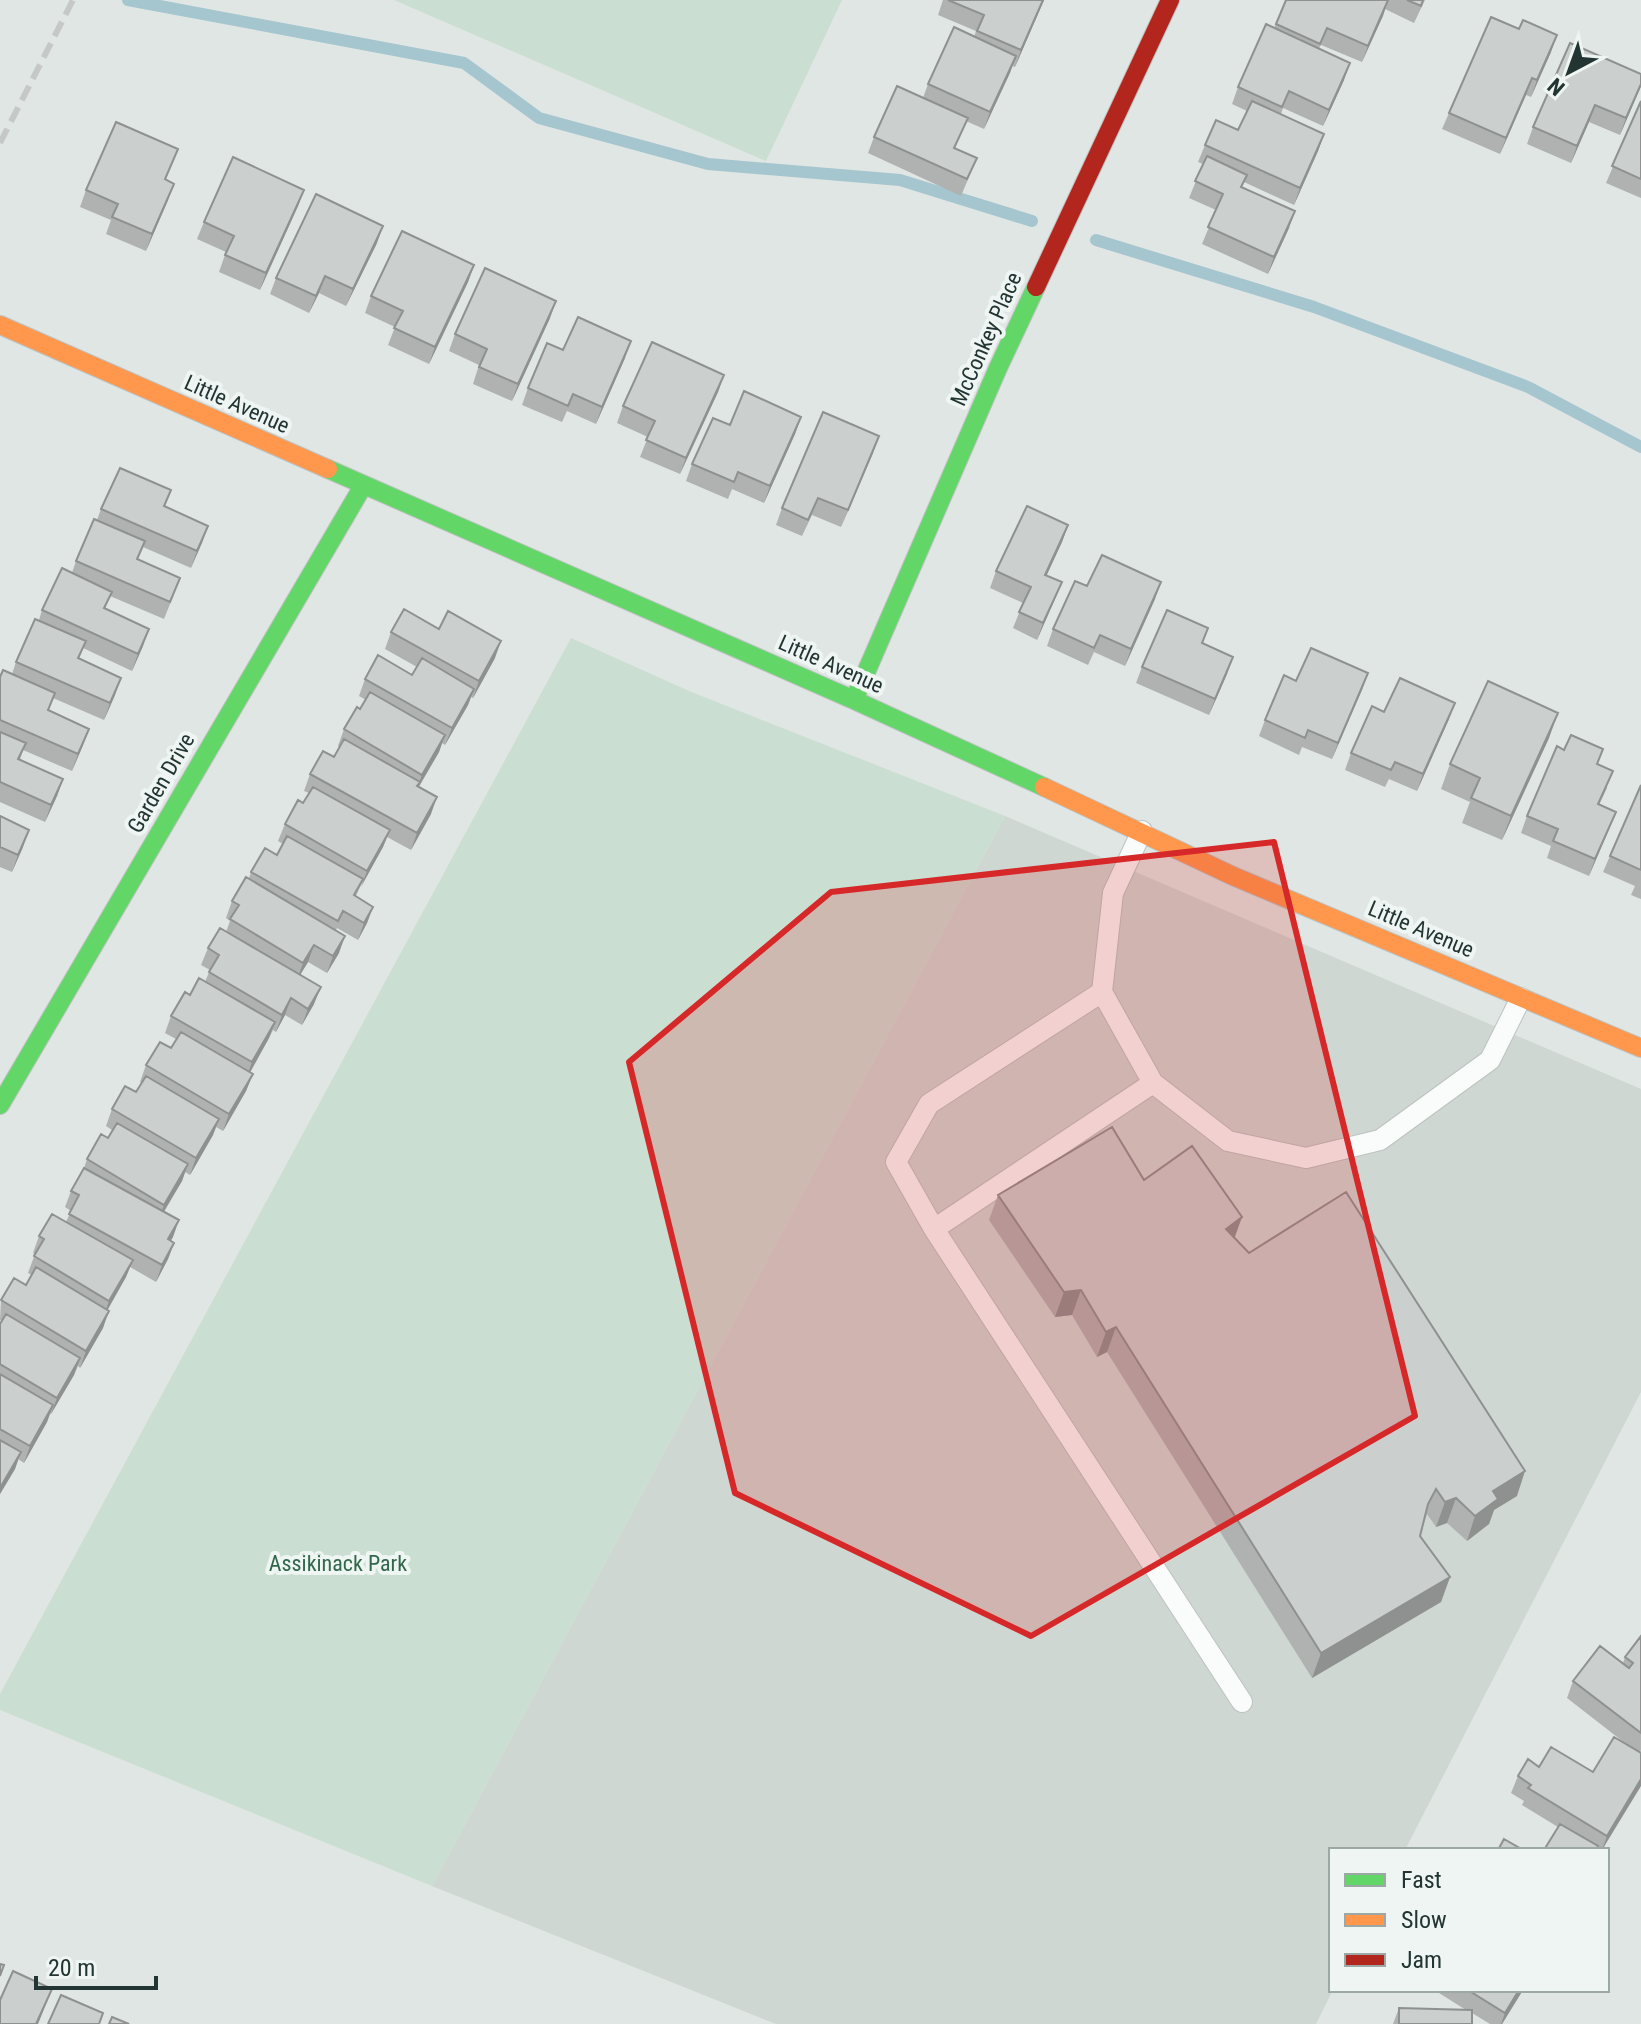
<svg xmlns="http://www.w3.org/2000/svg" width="1641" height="2024" font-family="'Roboto Condensed',sans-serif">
<rect width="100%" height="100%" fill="#e0e6e3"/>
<path fill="#cfd7d3" d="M1005,816L1641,1089V1392L1405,1850H1331V1990H1333L1316,2024H776L432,1886Z"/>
<path fill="#cbded2" d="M394,0H842L766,161Z
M571,638L689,691L1005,816L432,1886L0,1710V1694Z"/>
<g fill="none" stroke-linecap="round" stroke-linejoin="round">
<path stroke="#a5c6cf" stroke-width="12" d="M128,0L464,63L539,118L708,164L900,180L1032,221
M1096,240L1314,307L1528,387L1641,447"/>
<g stroke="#bdc3c0" stroke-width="22">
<path id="lane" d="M1142,831L1113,893L1102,992L1153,1083L1228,1141L1306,1158L1380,1140L1490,1060L1521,998
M1102,992L929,1104L896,1162L934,1229L1153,1083
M934,1229L1242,1702"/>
</g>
<g stroke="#bdc3c1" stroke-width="20">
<path id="fast" d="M328,469L854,700L1044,787
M854,700L998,368L1036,287
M0,1105L363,486"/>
</g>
<g stroke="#bdc3c1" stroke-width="20">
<path id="slow" d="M0,325L328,469
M1044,787L1233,876L1641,1048"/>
</g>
<g stroke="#bdc3c1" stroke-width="20">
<path id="jam" d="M1036,287L1170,0"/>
</g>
<use href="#lane" stroke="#fafbfb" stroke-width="20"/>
<use href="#fast" stroke="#63d668" stroke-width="18"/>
<use href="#slow" stroke="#ff974d" stroke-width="18"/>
<use href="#jam" stroke="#b3261e" stroke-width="18"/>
<path stroke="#c6c8c8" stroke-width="6" stroke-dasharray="16 8" stroke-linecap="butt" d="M0,143L73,0"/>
</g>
<path fill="#afb2b1" d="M943,0H1044L1015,67L1012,66L984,129L966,121L955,148L977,158L961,196L868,153L874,137L923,98L928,84L974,37L976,31L938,15Z
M1286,0H1425L1414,23L1385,9L1362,62L1321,45L1319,48L1344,80L1323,126L1283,108L1281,114L1324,134L1318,151L1294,205L1244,182L1242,187L1289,228L1268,274L1202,244L1216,210L1189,198L1203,164L1198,162L1205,145L1238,130L1247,111L1232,104L1238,87L1274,28Z
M1551,52L1531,97L1526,95L1500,154L1442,129L1449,113Z
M1641,74V86L1620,135L1589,122L1571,163L1527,144L1533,127Z
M1641,101V198L1606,183Z
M178,149L166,179L168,200L146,251L106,234L111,220L80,207L86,190Z
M304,190L298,206L260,290L219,272L226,252L197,239L204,222Z
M377,243L346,306L319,293L309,313L270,294L276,278Z
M474,265L468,282L429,364L388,345L395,327L365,313L371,296Z
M550,318L512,401L473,384L479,365L449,351L455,334Z
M563,350L625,358L596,424L567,411L562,422L522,405L528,388Z
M724,375L718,392L680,474L640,457L648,437L617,423L623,406Z
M801,417L795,434L764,503L732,489L728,499L686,481L692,464Z
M873,453L841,527L812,515L802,536L776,525L782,508Z
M171,490L165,506L208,526L191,568L143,547L138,559L174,594L164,619L110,596L105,609L143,646L132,671L83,648L79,659L115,695L104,720L53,698L48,711L83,745L72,771L23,750L20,760L63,779L57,796L45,822L0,802V677L12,674L16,662L39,620L42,610L72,573L76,561L97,520L101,509Z
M1068,525L1062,542L1046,575L1062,582L1037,640L1013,628L1023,603L990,588L996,571Z
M1155,599L1125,666L1094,652L1088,665L1047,646L1053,629Z
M1208,628L1203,643L1227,674L1209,715L1136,683L1142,667Z
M439,629L495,658L473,698L471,697L468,705L445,745L442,743L439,752L419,787L431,814L411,850L387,837L383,847L360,887L356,896L373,907L367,923L358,940L337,928L336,930L339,953L327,973L308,962L300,975L314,1004L302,1025L285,1015L276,1032L273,1030L269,1038L250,1073L253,1074L246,1091L223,1131L216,1127L213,1135L190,1175L185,1172L182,1181L164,1212L173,1237L170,1240L174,1243L168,1259L156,1282L130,1267L126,1277L107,1310L103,1328L80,1368L78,1366L74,1375L51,1414H50L47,1422L24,1463L18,1459L15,1469L0,1494V1324L2,1321L0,1320L1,1300L26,1285L32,1275L28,1273L35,1254L33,1253L39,1236L66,1222L71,1211L65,1207L71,1191L84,1168L87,1159L108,1138L112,1130L106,1126L112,1109L136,1092L142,1083L140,1082L146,1065L171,1048L176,1039L165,1033L171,1016L190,995L205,982L210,970L201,965L208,948L226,932L230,921L226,918L232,901L249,878L251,872L277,855L283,844L278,841L285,824L303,803L309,793L304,791L310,774L334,757L339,747L338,746L344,729L360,709L366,700L359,696L365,679L412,675L417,667L385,649L391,632Z
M1368,673L1332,759L1302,747L1299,755L1259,736L1265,720Z
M1384,712L1449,719L1417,791L1389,779L1385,787L1345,770L1351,753Z
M1549,738L1502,840L1462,823L1470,802L1441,789L1450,764Z
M1598,764L1607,788L1599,805L1616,812L1589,876L1547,858L1551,846L1521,833L1527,816Z
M1641,785V899L1631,895L1635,886L1603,872Z
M0,816L23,847L12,872L0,867Z
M1144,1180L1242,1217L1234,1238L1249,1253L1517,1496L1494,1510L1489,1524L1467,1541L1447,1523L1436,1527L1427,1514L1420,1536L1450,1577L1441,1602L1312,1678L1107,1352L1097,1357L1072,1315L1055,1317L989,1220L998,1195Z
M1641,1636V1750L1603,1850H1544L1558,1827L1522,1805L1524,1801L1511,1793L1518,1776L1539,1767L1593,1772L1630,1747L1567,1698L1573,1681L1623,1663L1625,1657Z
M1440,1990H1523L1502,2024H1490L1472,2013V2024H1393L1399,2008L1466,2010L1439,1993Z"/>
<path fill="#8e9190" d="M1043,0H1044L1015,67L1021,50Z
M1388,0L1383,16L1362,62L1368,46Z
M1557,35L1551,52L1531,97L1537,80Z
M1016,56L1010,73L984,129L990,112Z
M1350,63L1344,80L1323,126L1329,110Z
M1532,78L1526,95L1500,154L1506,138Z
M1641,84V86L1620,135L1626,118Z
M1595,105L1589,122L1571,163L1577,146Z
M1324,134L1318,151L1294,205L1300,188Z
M174,184L168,200L146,251L152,234Z
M304,190L298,206L260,290L266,273Z
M1295,211L1289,228L1268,274L1274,257Z
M383,226L377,243L346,306L353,289Z
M474,265L468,282L429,364L435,347Z
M325,276L319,293L309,313L316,296Z
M556,301L550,318L512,401L518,384Z
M631,341L625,358L596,424L602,407Z
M724,375L718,392L680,474L686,458Z
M801,417L795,434L764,503L770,486Z
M879,436L873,453L841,527L848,510Z
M1068,525L1062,542L1039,592L1045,575Z
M208,526L202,543L191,568L197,551Z
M1062,582L1055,599L1037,640L1043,623Z
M1161,582L1155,599L1125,666L1131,649Z
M149,629L143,646L132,671L138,654Z
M501,641L495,658L473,698L479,681Z
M1233,657L1227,674L1209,715L1215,699Z
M1368,673L1362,690L1332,759L1338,743Z
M121,678L115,695L104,720L110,703Z
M474,689L468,705L445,745L452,728Z
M1455,703L1449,719L1417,791L1423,774Z
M1558,713L1549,738L1502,840L1511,816Z
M89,729L83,745L72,771L78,754Z
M445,735L439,752L416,791L411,803L422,775Z
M63,779L57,796L45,822L51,805Z
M437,797L431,814L411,850L417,833Z
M1616,812L1609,829L1589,876L1595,859Z
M29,830L23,847L12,872L18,855Z
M390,830L383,847L361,887L367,871Z
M373,907L367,923L358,940L364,923Z
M345,936L339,953L327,973L333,956Z
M314,945L308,962L297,980L303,963Z
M321,987L314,1004L302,1025L308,1009Z
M291,998L285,1015L276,1032L282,1015Z
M275,1022L269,1038L246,1079L252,1062Z
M253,1074L246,1091L223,1131L229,1114Z
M219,1119L213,1135L190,1175L196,1158Z
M188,1164L182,1181L158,1221L164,1205Z
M1242,1217L1233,1242L1226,1229Z
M179,1220L173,1237L162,1256L168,1239Z
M174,1243L168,1259L156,1282L162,1265Z
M133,1260L126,1277L103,1318L109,1301Z
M1081,1290L1072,1315L1055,1317L1064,1292Z
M109,1311L103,1328L80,1368L86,1351Z
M1116,1327L1107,1352L1097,1357L1106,1332Z
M80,1358L74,1375L51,1414L57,1398Z
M53,1405L47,1422L24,1463L30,1446Z
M21,1452L15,1469L0,1494V1488Z
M1525,1471L1517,1496L1494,1510L1489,1524L1467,1541L1475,1516L1493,1491Z
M1456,1498L1447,1523L1436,1527L1445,1502Z
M1450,1577L1441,1602L1312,1678L1321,1653Z
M1641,1779V1786L1602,1850L1607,1836Z
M52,1989L38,2024H36Z
M1519,1990H1523L1502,2024H1501L1505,2013Z"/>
<path fill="#cbcfce" stroke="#8e9190" stroke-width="2" d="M948,0H1043L1021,50L977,31L984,15Z
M1286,0H1388L1368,46L1327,28L1320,44L1276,24Z
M1407,0H1423L1421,6Z
M1491,17L1519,29L1523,20L1557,35L1537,80L1532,78L1506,138L1449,113Z
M1266,24L1350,63L1329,110L1289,91L1282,107L1238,87Z
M954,27L1016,56L990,112L928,84Z
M1570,43L1641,74V84L1626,118L1595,105L1577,146L1533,127Z
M897,86L968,118L954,148L977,158L967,179L874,137Z
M1252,101L1324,134L1300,188L1205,145L1216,120L1238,130Z
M1641,101V179L1612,166Z
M116,122L178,149L165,179L174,184L152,234L112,217L118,204L86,190Z
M1207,156L1247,175L1241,187L1295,211L1274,257L1208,227L1223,194L1195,181Z
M233,157L304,190L266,273L225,255L234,236L204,222Z
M316,194L383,226L353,289L325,276L316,296L276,278Z
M402,231L474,265L435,347L394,328L403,311L371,296Z
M485,268L556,301L518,384L479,367L487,349L455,334Z
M578,317L631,341L602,407L573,394L568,406L528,388L547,343L563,350Z
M652,342L724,375L686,458L646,440L655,421L623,406Z
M744,391L801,417L770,486L738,472L734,482L692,464L713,418L730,425Z
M823,412L879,436L848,510L818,498L808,520L782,508Z
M120,468L171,490L164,506L208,526L197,551L101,509Z
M1027,506L1068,525L1045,575L1062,582L1043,623L1019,612L1031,587L996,571Z
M94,519L145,541L137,559L180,578L170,602L76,561Z
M1102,555L1161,582L1131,649L1100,635L1094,648L1053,629L1075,581L1087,586Z
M62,568L112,592L104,608L149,629L138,654L42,610Z
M404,609L439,629L448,611L501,641L479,681L391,632Z
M1167,610L1208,628L1202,643L1233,657L1215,699L1142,667Z
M35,619L86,641L78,658L121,678L110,703L16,662Z
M1311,648L1368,673L1338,743L1308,730L1305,738L1265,720L1284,675L1296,681Z
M378,655L412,675L422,658L474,689L452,728L365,679Z
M3,670L55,693L48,710L89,729L78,754L0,720V677Z
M1400,678L1455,703L1423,774L1395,762L1391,770L1351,753L1372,706L1384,712Z
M1488,681L1558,713L1511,816L1471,798L1480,778L1450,764Z
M370,692L445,735L422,775L344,729L357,707L360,709Z
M0,732L26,743L18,759L63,779L51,805L0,782Z
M1571,735L1603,749L1597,764L1613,771L1598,804L1616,812L1595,859L1553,841L1558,829L1527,816L1557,746L1564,750Z
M344,739L420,782L417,786L437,797L417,833L310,774L323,751L334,757Z
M1641,785V870L1610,856Z
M313,787L390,830L367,871L285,824L298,800L303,803Z
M0,816L29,830L18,855L0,847Z
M287,836L363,879L354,895L373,907L364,923L343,911L338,921L251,872L265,848L277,855Z
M246,877L345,936L333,956L314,945L303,963L230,919L239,905L232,901Z
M220,928L321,987L308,1009L291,998L282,1015L209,972L219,955L208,948Z
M199,978L275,1022L252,1062L171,1016L185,992L190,995Z
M181,1032L253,1074L229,1114L146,1065L160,1042L171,1048Z
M146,1076L219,1119L196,1158L112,1109L125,1086L136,1092Z
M117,1123L188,1164L164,1205L87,1159L101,1134L108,1138Z
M1112,1127L1144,1180L1192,1146L1242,1217L1226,1229L1249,1253L1346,1192L1525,1471L1493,1491L1498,1499L1475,1516L1456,1498L1445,1502L1436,1489L1428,1504L1420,1536L1450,1577L1321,1653L1116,1327L1106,1332L1081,1290L1064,1292L998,1195Z
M84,1168L179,1220L168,1239L174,1243L162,1265L69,1214L79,1195L71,1191Z
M52,1214L133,1260L109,1301L34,1256L44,1239L39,1236Z
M36,1267L109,1311L86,1351L1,1300L14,1278L26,1285Z
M6,1314L80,1358L57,1398L0,1364V1324Z
M0,1374L53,1405L30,1446L0,1429Z
M0,1440L21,1452L0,1488Z
M1641,1636V1733L1573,1681L1600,1646L1629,1668L1633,1663L1625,1657Z
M1614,1737L1641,1753V1779L1607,1836L1528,1788L1531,1785L1518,1776L1528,1759L1539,1767L1551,1747L1593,1772Z
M1560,1824L1598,1846L1596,1850H1544Z
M1504,1839L1523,1850H1498Z
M0,1964L4,1965L0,1976Z
M13,1971L52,1989L36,2024H0V2000Z
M1468,1990H1519L1505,2013Z
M61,1995L103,2013L99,2024H48Z
M1399,2008L1472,2010V2024H1399Z
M112,2017L129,2024H109Z"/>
<path fill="#d62828" fill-opacity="0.2" stroke="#d62828" stroke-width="6" stroke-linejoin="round" d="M1274,842L1415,1416L1031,1636L735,1493L629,1062L831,892Z"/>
<g text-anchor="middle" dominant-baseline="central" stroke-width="8" stroke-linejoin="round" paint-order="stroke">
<g font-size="22" fill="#223532" stroke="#eef5f2">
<text transform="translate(986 339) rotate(-66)">McConkey Place</text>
<text transform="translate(237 404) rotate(24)">Little Avenue</text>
<text transform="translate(831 664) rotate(24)">Little Avenue</text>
<text transform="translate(161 783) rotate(-60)">Garden Drive</text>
<text transform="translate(1421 929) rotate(23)">Little Avenue</text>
</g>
<g font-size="22" fill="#31674b" stroke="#eef5f2">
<text x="338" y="1563">Assikinack Park</text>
</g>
</g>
<rect x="1329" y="1848" width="280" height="144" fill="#eef5f2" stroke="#9ca8a5" stroke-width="2"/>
<rect x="1345" y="1874" width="40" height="12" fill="#63d668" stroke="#9ca8a5" stroke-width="2"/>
<text x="1401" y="1888" font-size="24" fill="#223532">Fast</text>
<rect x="1345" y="1914" width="40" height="12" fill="#ff974d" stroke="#9ca8a5" stroke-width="2"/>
<text x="1401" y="1928" font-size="24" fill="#223532">Slow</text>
<rect x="1345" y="1954" width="40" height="12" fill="#b3261e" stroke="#9ca8a5" stroke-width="2"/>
<text x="1401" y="1968" font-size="24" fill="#223532">Jam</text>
<g transform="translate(1569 72) rotate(221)" stroke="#eef5f2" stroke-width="6" paint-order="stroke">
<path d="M0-6L14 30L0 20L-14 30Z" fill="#223532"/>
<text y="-12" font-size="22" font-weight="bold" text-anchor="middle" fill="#223532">N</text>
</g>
<path d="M36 1976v12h120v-12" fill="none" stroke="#223532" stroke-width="4"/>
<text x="48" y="1976" font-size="24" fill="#223532" stroke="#eef5f2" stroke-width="6" paint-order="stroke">20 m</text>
</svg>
